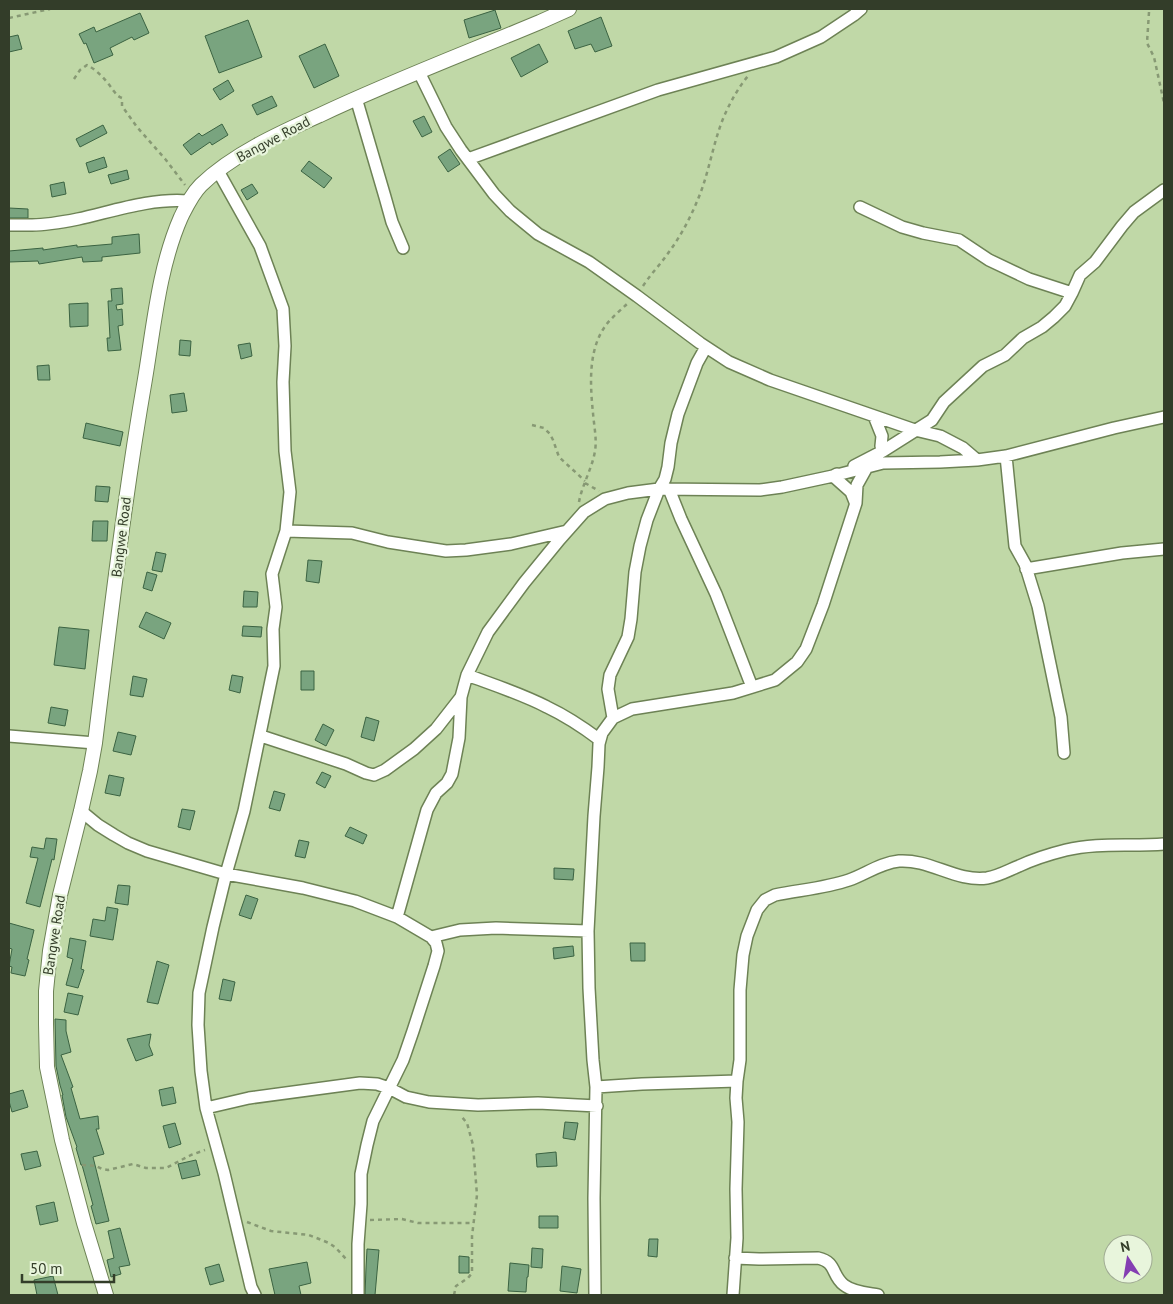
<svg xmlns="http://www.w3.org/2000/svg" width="1173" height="1304" font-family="'PT Sans',sans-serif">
<rect width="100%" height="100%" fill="#c0d8a7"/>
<path fill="#79a47f" stroke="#3b6342" d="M495,10L501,28L469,38L464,20Z
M140,13L149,33L134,40L132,37L110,48L113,55L94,63L86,43L84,44L79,34L94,27L96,32Z
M601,17L612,46L595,52L591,44L575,49L568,31Z
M248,20L262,57L219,73L205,36Z
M18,35L22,49L9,52V37Z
M325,44L339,76L314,88L299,56Z
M539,44L548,62L521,77L511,58Z
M228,80L234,91L220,100L213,89Z
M272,96L277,106L257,115L252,105Z
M424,116L432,132L422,137L413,121Z
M222,124L228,135L212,145L210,142L191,155L183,145L199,133L202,136Z
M103,125L107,133L80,147L76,139Z
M450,149L460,164L448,172L438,157Z
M104,157L107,167L89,173L86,163Z
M309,161L332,178L324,188L301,171Z
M127,170L129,179L111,184L108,175Z
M64,182L66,194L52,197L50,185Z
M252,184L258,193L247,200L241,190Z
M9,208L28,209V218H9Z
M139,234L140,253L102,257V261L83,262L82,257L39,264L38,261L9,262V251L43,248V250L77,245V247L112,244V237Z
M122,288L123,304L116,305L117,310L122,309L123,325L118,326L121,350L108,351L107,338H110L108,301H112L111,289Z
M88,303V326L70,327L69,304Z
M180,340L191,341L190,356L179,355Z
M250,343L252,356L241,359L238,345Z
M49,365L50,380H38L37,366Z
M184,393L187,411L172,413L170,395Z
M86,423L123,432L120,446L83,438Z
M96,486L110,487L108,502L95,501Z
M93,521H108L107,541H92Z
M156,552L166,554L162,572L152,570Z
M308,560L322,561L319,583L306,581Z
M147,572L157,575L152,591L143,588Z
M244,591L258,592L257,607H243Z
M146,612L171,623L164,639L139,627Z
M243,626L262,627L261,637L242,636Z
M59,627L89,630L85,669L54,665Z
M301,671H314V690H301Z
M232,675L243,677L240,693L229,690Z
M133,676L147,679L143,697L130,695Z
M51,707L68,710L65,726L48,723Z
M366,717L379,721L374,741L361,737Z
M323,724L334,730L326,746L315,740Z
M118,732L136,736L131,755L113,751Z
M322,772L331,776L325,788L316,783Z
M109,775L124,778L120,796L105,793Z
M274,791L285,794L280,811L269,808Z
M182,809L195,811L190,830L178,827Z
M350,827L367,835L363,844L345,836Z
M46,838L57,839L54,860L52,859L40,907L26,903L38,858L30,857L32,847L44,849Z
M299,840L309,842L305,858L295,856Z
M554,868L574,869L573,880L554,879Z
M118,885L130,886L128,905L115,903Z
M246,895L258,899L251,919L239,915Z
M107,907L118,909L113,940L90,936L93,919L105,921Z
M9,923L34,930L27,959L29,960L25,976L11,973L12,967L9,966L12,949L9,948Z
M70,938L86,941L81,969L84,970L78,988L66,985L73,959L67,957Z
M630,943H645V961H631Z
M573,946L574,956L554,959L553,948Z
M157,961L169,965L158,1004L147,1002Z
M223,979L235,982L231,1001L219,999Z
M68,993L83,996L78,1015L64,1012Z
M55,1019L66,1020V1031L71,1052L61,1055L73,1087L71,1088L80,1119L98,1116L99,1129H96L104,1154L93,1157L109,1221L96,1224L91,1206L93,1205L82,1165H81L76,1148L77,1147L66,1117L62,1095H63L60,1085L56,1066Z
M151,1034L149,1045L153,1055L136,1061L127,1039Z
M173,1087L176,1103L162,1106L159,1090Z
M23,1090L28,1107L12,1112L9,1101V1094Z
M565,1122L578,1123L575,1140L563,1138Z
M175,1123L181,1144L169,1148L163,1126Z
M37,1151L41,1166L25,1170L21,1154Z
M556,1152L557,1166L537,1167L536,1154Z
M196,1160L200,1175L182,1179L178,1164Z
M54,1202L58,1221L40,1225L36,1206Z
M539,1216H558V1228H539Z
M120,1228L130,1265L119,1267L121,1274L111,1277L107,1260L114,1258L108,1231Z
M649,1239H658L657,1257L648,1256Z
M532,1248L543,1249L542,1268L531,1267Z
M367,1249L379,1250L375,1295H365L366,1268Z
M459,1256L469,1257V1273H459Z
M307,1262L311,1283L299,1286L301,1295H275L269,1269Z
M510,1263L529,1265L528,1277H527L526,1292L508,1291Z
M219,1264L224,1281L210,1285L205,1268Z
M562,1266L581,1269L577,1293L560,1291Z
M53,1276L58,1295H37L34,1280Z"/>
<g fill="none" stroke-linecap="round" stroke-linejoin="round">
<g stroke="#6d8255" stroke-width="14">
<path id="minor" d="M419,72L446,127L461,150L494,194L510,211L538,234L589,262L637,296L700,343L729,362L770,380L915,430L940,436L963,448L977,460
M356,98L385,197L392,222L403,248
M468,159L658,90L776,57L821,37L854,15L861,9
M218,171L260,246L283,309L285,346L283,382L284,416L285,451L290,492L286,531L272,574L276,607L273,629L274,666L244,811L226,874L213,927L199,993L198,1025L201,1071L206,1108L224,1173L251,1287L255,1295
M860,207L902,227L923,233L959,240L989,260L1029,279L1072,293
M9,225C16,225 24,225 32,225C47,225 63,222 78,219C114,211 151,198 188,201
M874,416L882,436L881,446L883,451
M1006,456L1015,546L1025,564L1038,606L1061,717L1064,753
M854,466L883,451L932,420L944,402L983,366L1005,355L1023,338L1042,327L1054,317L1065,306L1072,293L1080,275L1095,262L1122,226L1134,212L1164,190
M837,474L833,476L851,492L855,502
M669,489L681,519L716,594L752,687
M286,531L352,533L388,542L446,551L466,550L511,544L567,531
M1026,569L1122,553L1164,549
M467,675C494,685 522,694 547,707C566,716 584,728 600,740
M613,718L608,689L610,675L628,637L631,619L635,572L640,546L647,520L659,489L665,479L668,467L671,443L678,414L697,363L706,347
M9,736L95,743
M261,736L346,764L366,773L374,775L385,770L414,749L436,729L461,697
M81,811L98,825L114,835L128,843L147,851L226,874L303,888L355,901L397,917L431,937L436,943L438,951L434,966L413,1031L403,1060L373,1121L367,1145L361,1174V1204L358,1244V1295
M397,917L427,810L436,793L447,783L452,774L459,738L461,697L467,675L488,632L524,583L560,539L584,512L605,499L628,493L659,489L760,490L782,487L833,476L883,463L940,462L977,460L1006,456L1114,428L1164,417
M431,937L460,930L496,928L588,931
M596,1087L642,1084L737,1081
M206,1108L249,1098L360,1083L377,1084L389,1088L406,1097L429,1102L478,1105L538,1103L597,1106
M735,1258L759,1259L818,1258C837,1262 831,1275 844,1285C853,1292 867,1293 878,1295
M595,1295L594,1198L596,1087L593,1060L589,988L588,931L594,816L598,767L599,744L602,733L613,718L632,709L733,693L775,680L797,662L806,649L823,605L856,503L857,485L867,467
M733,1295L737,1238L736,1189L738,1122L736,1098L737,1081L740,1060V990L743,955L747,936L757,910L765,900L775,895C799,890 826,888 849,880C866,874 880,863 899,861C930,859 956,882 987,878C999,876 1009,870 1019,866C1034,859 1050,854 1066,850C1098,842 1132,847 1164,844"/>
</g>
<g stroke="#6d8255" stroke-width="16">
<path id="tertiary" d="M106,1295L84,1223L62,1140L47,1067L46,1024V991L50,951L60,895L81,811L90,771L95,743C110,621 124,500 145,379C154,325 159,267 181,217C187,205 192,194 201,185C233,154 280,133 320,115C392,81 466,53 540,22L569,9"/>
</g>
<path stroke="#879974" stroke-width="2.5" stroke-dasharray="4 4" stroke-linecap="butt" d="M1149,12L1147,43L1154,57L1164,103
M9,18L50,9
M74,79L80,70L87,65C97,70 106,80 113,90C116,94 117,96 122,98V106L137,127L166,160L185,185
M643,286C650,275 659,266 666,256C679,239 690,219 698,199C710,171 713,140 726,112C732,99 739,87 748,76
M532,425L544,428L550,434L553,440L559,457L585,481
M585,483L599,491
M579,502C582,485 592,469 595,451C597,439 594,426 593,413C590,384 588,349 606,325C612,317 621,310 628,303
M82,1165L96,1166L102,1169L108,1170L133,1164L146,1168H166L191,1155L205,1150
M370,1220L402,1219L418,1223H473
M247,1222L271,1231L309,1235L329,1243L336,1248L346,1259
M454,1295L456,1286L468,1278L472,1273V1236L477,1195L473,1145L467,1123L461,1116"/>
<use href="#minor" stroke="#fff" stroke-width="11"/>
<use href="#tertiary" stroke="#fff" stroke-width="14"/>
</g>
<g text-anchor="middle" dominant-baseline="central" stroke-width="4.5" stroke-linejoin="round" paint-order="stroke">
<g font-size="14" fill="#333d29" stroke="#e8f5dc">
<text transform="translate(273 139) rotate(-28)">Bangwe Road</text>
<text transform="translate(121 537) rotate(-83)">Bangwe Road</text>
<text transform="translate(54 935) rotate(-81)">Bangwe Road</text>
</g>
</g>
<rect width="1173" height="1304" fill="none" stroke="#333d29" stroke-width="20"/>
<g transform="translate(1128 1259) rotate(348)"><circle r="24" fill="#e8f5dc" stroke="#a0ab94"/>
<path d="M0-4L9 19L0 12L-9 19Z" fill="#843eb2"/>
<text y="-8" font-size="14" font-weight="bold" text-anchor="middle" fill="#333d29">N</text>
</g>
<path d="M22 1274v8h92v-8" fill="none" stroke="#333d29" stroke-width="2.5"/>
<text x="30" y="1274" font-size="15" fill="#333d29" stroke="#e8f5dc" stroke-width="4" paint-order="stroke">50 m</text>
</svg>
